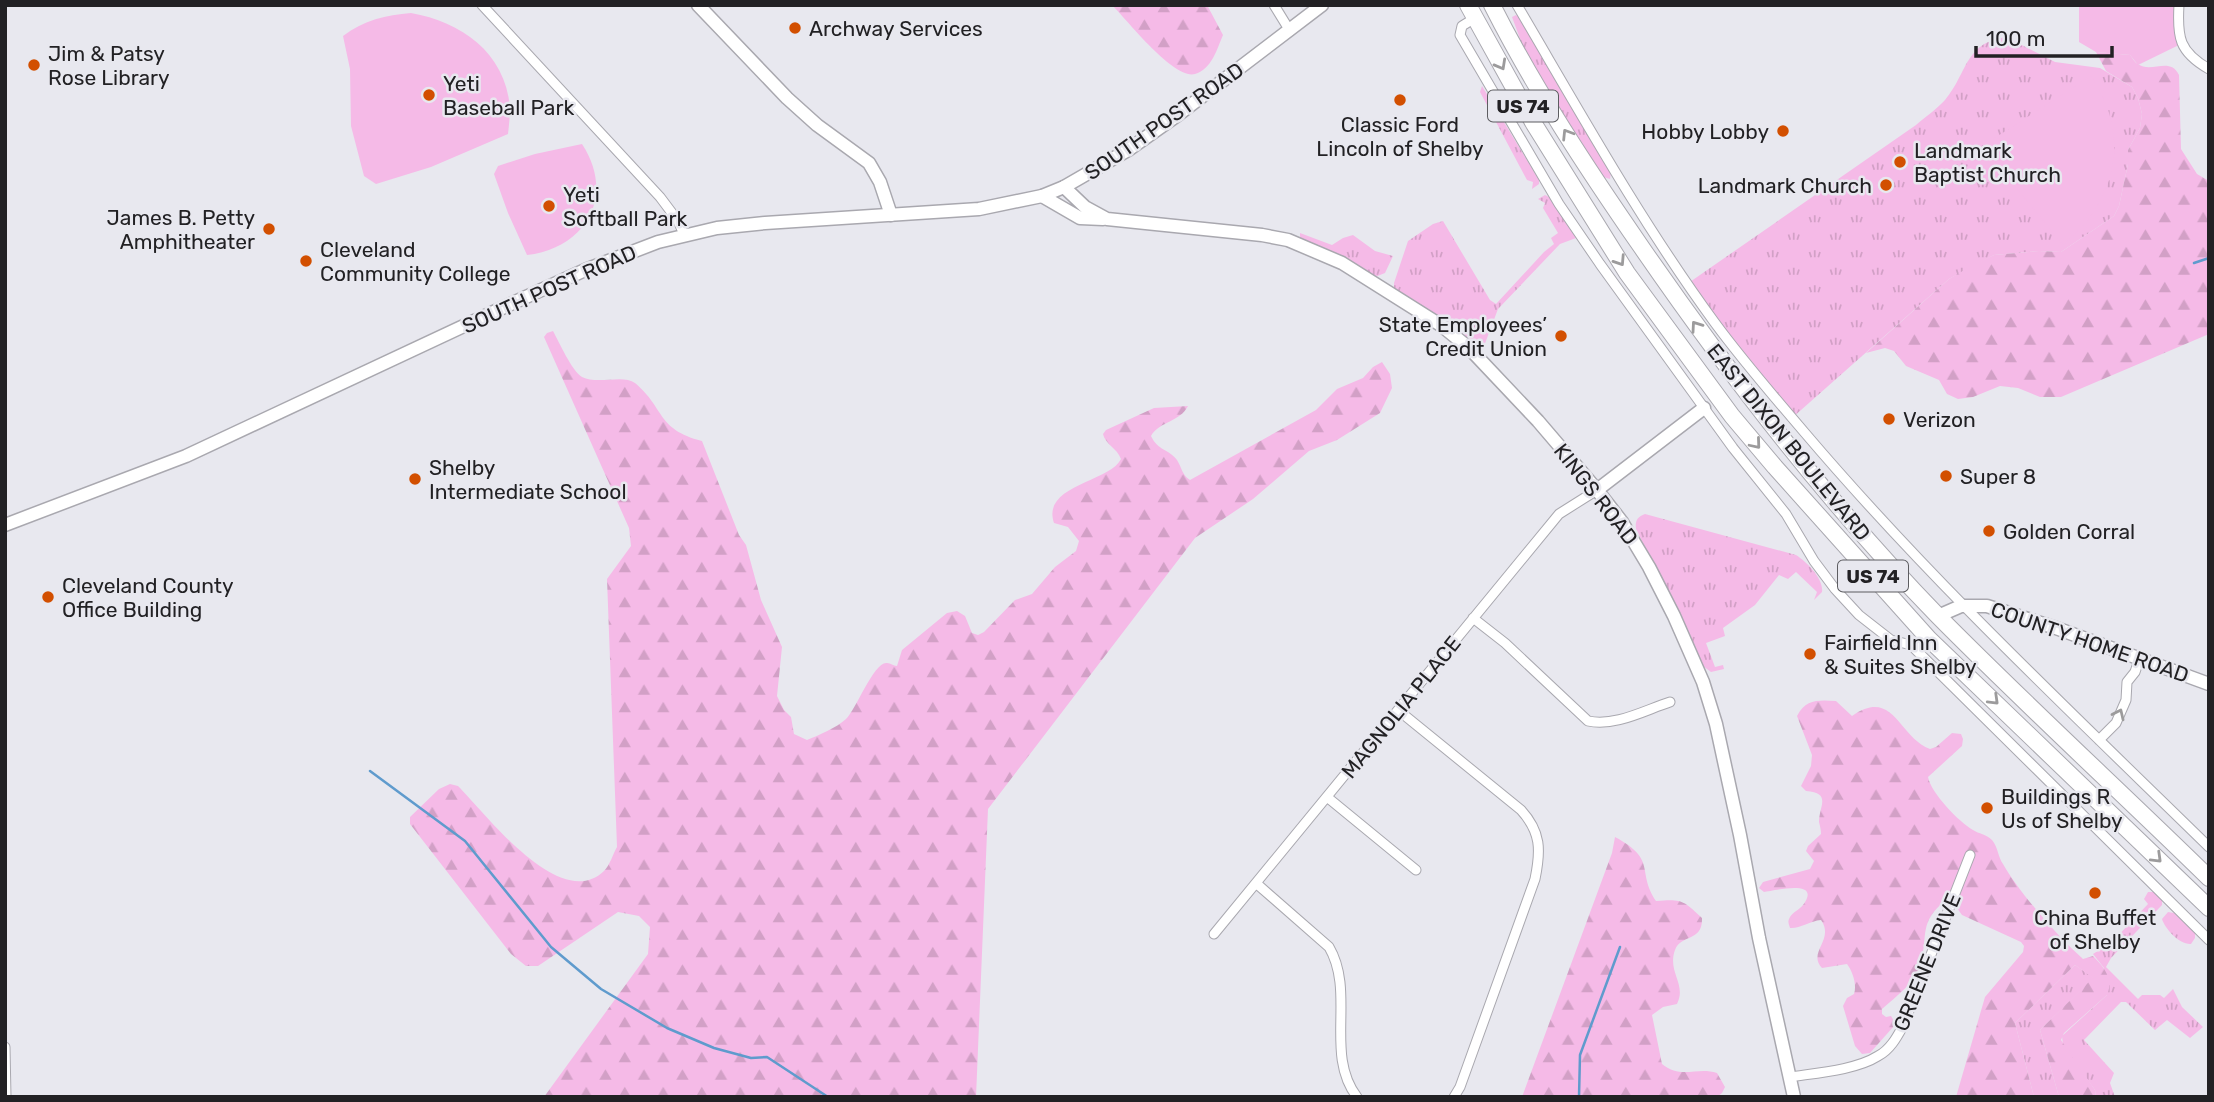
<svg xmlns="http://www.w3.org/2000/svg" width="2214" height="1102" font-family="Rubik,sans-serif">
<defs>
<pattern id="grass-tufts" width="24" height="20" patternUnits="userSpaceOnUse" patternTransform="scale(1.75)"><rect width="24" height="20" fill="#f5bae7"/><path d="M3 7l-1-3M5 7V3M7 7l1-3M15 17l-1-3M17 17v-4M19 17l1-3" fill="none" stroke="#d2a0c6"/></pattern>
<pattern id="forest-firs" width="22" height="20" patternUnits="userSpaceOnUse" patternTransform="scale(1.75)"><rect width="22" height="20" fill="#f5bae7"/><path d="M5 1l3.5 6h-7zM16 11l3.5 6h-7z" fill="#d2a0c6"/></pattern>
</defs>
<rect width="100%" height="100%" fill="#e8e8ef"/>
<path fill="url(#grass-tufts)" d="M1516,15L1521,19L1611,172L1610,179L1600,176L1526,55L1512,17Z
M2006,37L2055,62L2100,68L2132,87L2138,98L2142,114L2140,128L2128,150V164L2119,206L2114,216L2061,252L2039,251L1994,255L1949,279L1792,418L1687,284L1916,125C1925,117 1937,109 1945,100C1968,73 1964,43 2006,37Z
M1482,86L1539,180V184L1532,189L1533,182L1527,180L1480,92Z
M1545,195L1549,197L1576,238L1560,244L1498,309L1481,354L1394,288V283L1408,241L1433,224L1443,221L1490,300L1496,304L1544,252L1554,244L1551,238L1558,233L1543,208L1545,203L1538,199Z
M1300,233L1332,245L1343,238L1353,235L1375,251L1393,256L1385,273L1375,277L1300,239Z
M1645,514L1796,555C1807,562 1824,579 1822,592L1814,600L1817,592L1796,572L1788,579L1779,575L1755,605L1723,628L1725,636L1706,643L1715,667L1723,665L1724,669L1711,672L1703,666L1636,529C1635,521 1637,517 1645,514Z
M2148,892H2154L2162,900V905L2111,958L2106,967L2138,999L2142,995H2160L2164,998L2173,989L2182,1007L2203,1027L2190,1038L2167,1020L2155,1030L2126,1002H2121L2084,1040L2114,1073L2110,1083L2115,1097H2096L2095,1090L2063,1046L2062,1036L2107,995L2104,968L2093,954L2112,942L2148,904L2144,899Z
M2168,912L2174,913L2195,933V938L2191,944C2180,945 2165,929 2162,919Z
M2075,965L2094,978L2040,1030L2059,1097H2034L2015,1023Z"/>
<path fill="url(#forest-firs)" d="M1112,5H1207L1223,35C1217,49 1212,69 1195,74C1174,80 1127,20 1112,5Z
M2096,52L2130,55C2133,58 2134,62 2138,64C2151,74 2170,56 2179,75L2181,149L2197,174L2209,181V334L2061,397H2040L2018,388L2000,386L1973,397L1958,399L1947,394L1939,380L1906,366L1894,351L1885,348L1866,353L1949,279L1973,265L1994,255L2039,251L2061,252L2114,216L2119,206L2128,164V150L2140,128L2142,114L2138,98L2132,87L2106,71Z
M553,331C559,342 572,371 582,377C598,385 623,374 635,383C665,408 656,429 702,441L739,535L746,545L761,600L782,647L777,696L784,710L791,717L794,734L807,740C819,735 836,728 846,719C856,710 874,661 887,663C891,663 893,666 897,666L902,650L947,613L957,611L965,616L972,633L978,635L984,632L1015,600L1032,594L1055,567L1076,551L1079,541L1068,527L1054,523C1041,485 1110,482 1121,459C1117,448 1105,444 1103,434L1106,430L1154,408L1188,406C1180,422 1160,421 1151,436C1158,451 1169,449 1177,460C1182,468 1182,475 1190,480L1316,410L1337,389L1363,378L1373,367L1382,362L1390,374L1392,388L1380,413L1337,440L1309,451L1253,499L1195,538L988,809L976,1097H544L648,954L650,927L639,916L618,912L538,966H526L511,954L410,824V817L439,789L450,784L458,786C487,815 560,913 604,871C610,865 613,854 617,847L607,579L631,546L629,528L544,337L547,333Z
M1836,701L1852,716C1894,687 1898,737 1930,749L1936,747L1952,733L1961,734L1963,739L1962,746L1928,777C1931,793 1959,822 1973,830C1979,834 1986,834 1992,840C1998,847 1998,857 2003,864C2018,891 2059,938 2083,959L2093,956C2104,967 2114,979 2107,995L2064,1033L2061,1040L2095,1090L2096,1097H2059L2040,1030L2093,978L2075,965L2015,1023L2034,1097H1956L1985,997L2023,952L2024,946L2021,942L1962,915L1954,904L1945,901C1919,922 1928,934 1921,962C1917,981 1896,997 1882,1009V1014L1886,1017L1891,1016L1894,1021V1026L1870,1053L1862,1054L1855,1046L1843,1006L1847,998L1854,994C1857,985 1853,972 1847,964L1822,968C1807,952 1835,940 1821,920C1810,921 1799,929 1790,928C1789,924 1787,922 1790,917C1793,912 1799,910 1803,905C1823,878 1773,891 1764,892L1759,888L1763,882L1810,869L1814,861L1806,851L1808,846L1821,834C1821,830 1820,826 1819,822C1819,806 1832,793 1806,791L1801,786L1811,766L1812,755L1797,716C1806,699 1818,700 1836,701Z
M1615,837C1658,860 1636,871 1656,901C1682,899 1683,900 1702,918C1703,942 1681,934 1675,950C1667,972 1687,984 1677,1004L1663,1007L1652,1015L1662,1064C1682,1080 1697,1066 1717,1073L1725,1087L1722,1093L1717,1097H1522L1612,853Z"/>
<path fill="#f5bae7" d="M2079,5H2179L2181,44L2138,65L2130,55L2096,52L2079,42Z
M411,13C461,22 505,52 510,107C510,116 509,125 508,134L431,167L376,184L364,176L351,126L350,69L343,36C364,20 386,15 411,13Z
M2091,76C2131,135 2118,200 2063,245L1987,152V147L1990,141Z
M582,144C616,196 586,248 527,255L508,213L494,174L498,166L535,154Z"/>
<g fill="none" stroke-linecap="round" stroke-linejoin="round">
<path stroke="#5f9bcd" stroke-width="2.5" d="M2194,263L2209,258
M370,771L465,841L551,947L601,989L667,1028L714,1048L751,1058L767,1057L828,1097
M1579,1097L1580,1055L1620,947"/>
<g stroke="#a9a8af" stroke-width="11">
<path id="minor" d="M482,5L660,197L678,221L684,234
M1274,5L1290,31
M1517,5C1580,112 1641,222 1715,323C1743,361 1774,397 1805,433C1930,580 2071,712 2209,847
M2179,5C2177,37 2179,52 2209,69
M1475,18L1462,26L1460,35L1559,204L1600,264L1733,448L1786,514L1814,561L1835,589L1859,615L1891,640L1911,645L1929,639
M1473,618L1505,643L1588,721C1615,727 1645,710 1670,702
M1911,645L2209,940
M1398,710L1521,810C1541,832 1541,850 1535,879L1460,1087L1454,1097
M2099,740L2116,723L2126,700L2127,682L2135,672L2140,657
M1327,797L1416,870
M1257,884L1329,947C1356,993 1324,1054 1357,1097
M1214,934L1559,514L1597,490
M5,1047L6,1097
M1790,1077C1816,1073 1856,1070 1878,1056C1890,1050 1897,1037 1903,1026L1970,855"/>
</g>
<g stroke="#a9a8af" stroke-width="15">
<path id="tertiary" d="M698,5L787,98L817,125L869,163L880,182L891,215
M1064,187L1085,207L1107,219L1262,235L1288,240L1342,263L1442,326L1469,348L1538,421L1597,490L1622,522L1649,567L1674,616L1703,682L1716,724L1740,835L1759,938L1794,1097
M1042,196L1080,218L1103,219
M1597,490L1704,408
M1938,616L1961,606H1987L2056,628L2209,684"/>
</g>
<g stroke="#a9a8af" stroke-width="15">
<path id="secondary" d="M5,525L186,456L515,302L585,270L658,242L717,228L765,223L979,209L1042,196L1064,187L1128,150L1179,114L1322,5"/>
</g>
<g stroke="#a9a8af" stroke-width="18">
<path id="trunk" d="M1468,5L1534,124L1627,273L1732,416L1775,467L1929,639L2209,908
M1492,5C1535,90 1588,170 1642,248C1731,377 1828,503 1938,616C2026,705 2119,790 2209,878"/>
</g>
<use href="#minor" stroke="#fff" stroke-width="9"/>
<use href="#tertiary" stroke="#fff" stroke-width="12"/>
<use href="#secondary" stroke="#fff" stroke-width="12"/>
<use href="#trunk" stroke="#fff" stroke-width="16"/>
</g>
<defs><path id="oneway-chevron" d="M-2-3.5L2.5 0L-2 3.5" fill="none" stroke-width="1.6" stroke-linecap="round" stroke-linejoin="round" transform="scale(1.75)"/></defs>
<g stroke="#9c9b9c">
<use href="#oneway-chevron" transform="translate(1501 65) rotate(61)"/>
<use href="#oneway-chevron" transform="translate(1567 134) rotate(-122)"/>
<use href="#oneway-chevron" transform="translate(1620 261) rotate(57)"/>
<use href="#oneway-chevron" transform="translate(1696 326) rotate(-125)"/>
<use href="#oneway-chevron" transform="translate(1756 444) rotate(50)"/>
<use href="#oneway-chevron" transform="translate(1994 700) rotate(44)"/>
<use href="#oneway-chevron" transform="translate(2119 714) rotate(-65)"/>
<use href="#oneway-chevron" transform="translate(2157 858) rotate(44)"/>
</g>
<g fill="#d24f00" stroke="#e8e8ef" stroke-width="2.5">
<circle cx="795" cy="28" r="7"/>
<circle cx="34" cy="65" r="7"/>
<circle cx="429" cy="95" r="7"/>
<circle cx="1400" cy="100" r="7"/>
<circle cx="1783" cy="131" r="7"/>
<circle cx="1900" cy="162" r="7"/>
<circle cx="1886" cy="185" r="7"/>
<circle cx="549" cy="206" r="7"/>
<circle cx="269" cy="229" r="7"/>
<circle cx="306" cy="261" r="7"/>
<circle cx="1561" cy="336" r="7"/>
<circle cx="1889" cy="419" r="7"/>
<circle cx="1946" cy="476" r="7"/>
<circle cx="415" cy="479" r="7"/>
<circle cx="1989" cy="531" r="7"/>
<circle cx="48" cy="597" r="7"/>
<circle cx="1810" cy="654" r="7"/>
<circle cx="1987" cy="808" r="7"/>
<circle cx="2095" cy="893" r="7"/>
</g>
<g text-anchor="middle" dominant-baseline="central" stroke-width="5" stroke-linejoin="round" paint-order="stroke">
<g fill="#e8e8ef" stroke="#5d5d61" stroke-width="2">
<rect x="1488" y="90.5" width="70" height="31" rx="5"/>
<rect x="1838" y="560.5" width="70" height="31" rx="5"/>
</g>
<g font-size="19" font-weight="bold" fill="#222124">
<text x="1523" y="106">US 74</text>
<text x="1873" y="576">US 74</text>
</g>
<g font-size="21" fill="#222124" stroke="#e8e8ef" text-anchor="start">
<text x="809" y="28">Archway Services</text>
<text x="48" y="53">Jim &amp; Patsy<tspan x="48" dy="24">Rose Library</tspan></text>
<text x="443" y="83">Yeti<tspan x="443" dy="24">Baseball Park</tspan></text>
<text x="1400" y="124" text-anchor="middle">Classic Ford<tspan x="1400" dy="24">Lincoln of Shelby</tspan></text>
<text x="1769" y="131" text-anchor="end">Hobby Lobby</text>
<text x="1914" y="150">Landmark<tspan x="1914" dy="24">Baptist Church</tspan></text>
<text x="1872" y="185" text-anchor="end">Landmark Church</text>
<text x="563" y="194">Yeti<tspan x="563" dy="24">Softball Park</tspan></text>
<text x="255" y="217" text-anchor="end">James B. Petty<tspan x="255" dy="24">Amphitheater</tspan></text>
<text x="320" y="249">Cleveland<tspan x="320" dy="24">Community College</tspan></text>
<text x="1547" y="324" text-anchor="end">State Employees’<tspan x="1547" dy="24">Credit Union</tspan></text>
<text x="1903" y="419">Verizon</text>
<text x="429" y="467">Shelby<tspan x="429" dy="24">Intermediate School</tspan></text>
<text x="1960" y="476">Super 8</text>
<text x="2003" y="531">Golden Corral</text>
<text x="62" y="585">Cleveland County<tspan x="62" dy="24">Office Building</tspan></text>
<text x="1824" y="642">Fairfield Inn<tspan x="1824" dy="24">&amp; Suites Shelby</tspan></text>
<text x="2001" y="796">Buildings R<tspan x="2001" dy="24">Us of Shelby</tspan></text>
<text x="2095" y="917" text-anchor="middle">China Buffet<tspan x="2095" dy="24">of Shelby</tspan></text>
</g>
<g font-size="21" fill="#222124" stroke="#e8e8ef">
<text transform="translate(1164 121) rotate(-35)">SOUTH POST ROAD</text>
<text transform="translate(549 289) rotate(-24)">SOUTH POST ROAD</text>
<text transform="translate(1789 442) rotate(51)">EAST DIXON BOULEVARD</text>
<text transform="translate(1596 494) rotate(52)">KINGS ROAD</text>
<text transform="translate(2090 642) rotate(19)">COUNTY HOME ROAD</text>
<text transform="translate(1401 707) rotate(-51)">MAGNOLIA PLACE</text>
<text transform="translate(1927 962) rotate(-68)">GREENE DRIVE</text>
</g>
</g>
<rect width="2214" height="1102" fill="none" stroke="#222124" stroke-width="14"/>
<path d="M1976 46v10h136v-10" fill="none" stroke="#222124" stroke-width="3.5"/>
<text x="1986" y="46" font-size="21" fill="#222124" stroke="#e8e8ef" stroke-width="5" paint-order="stroke">100 m</text>
</svg>
